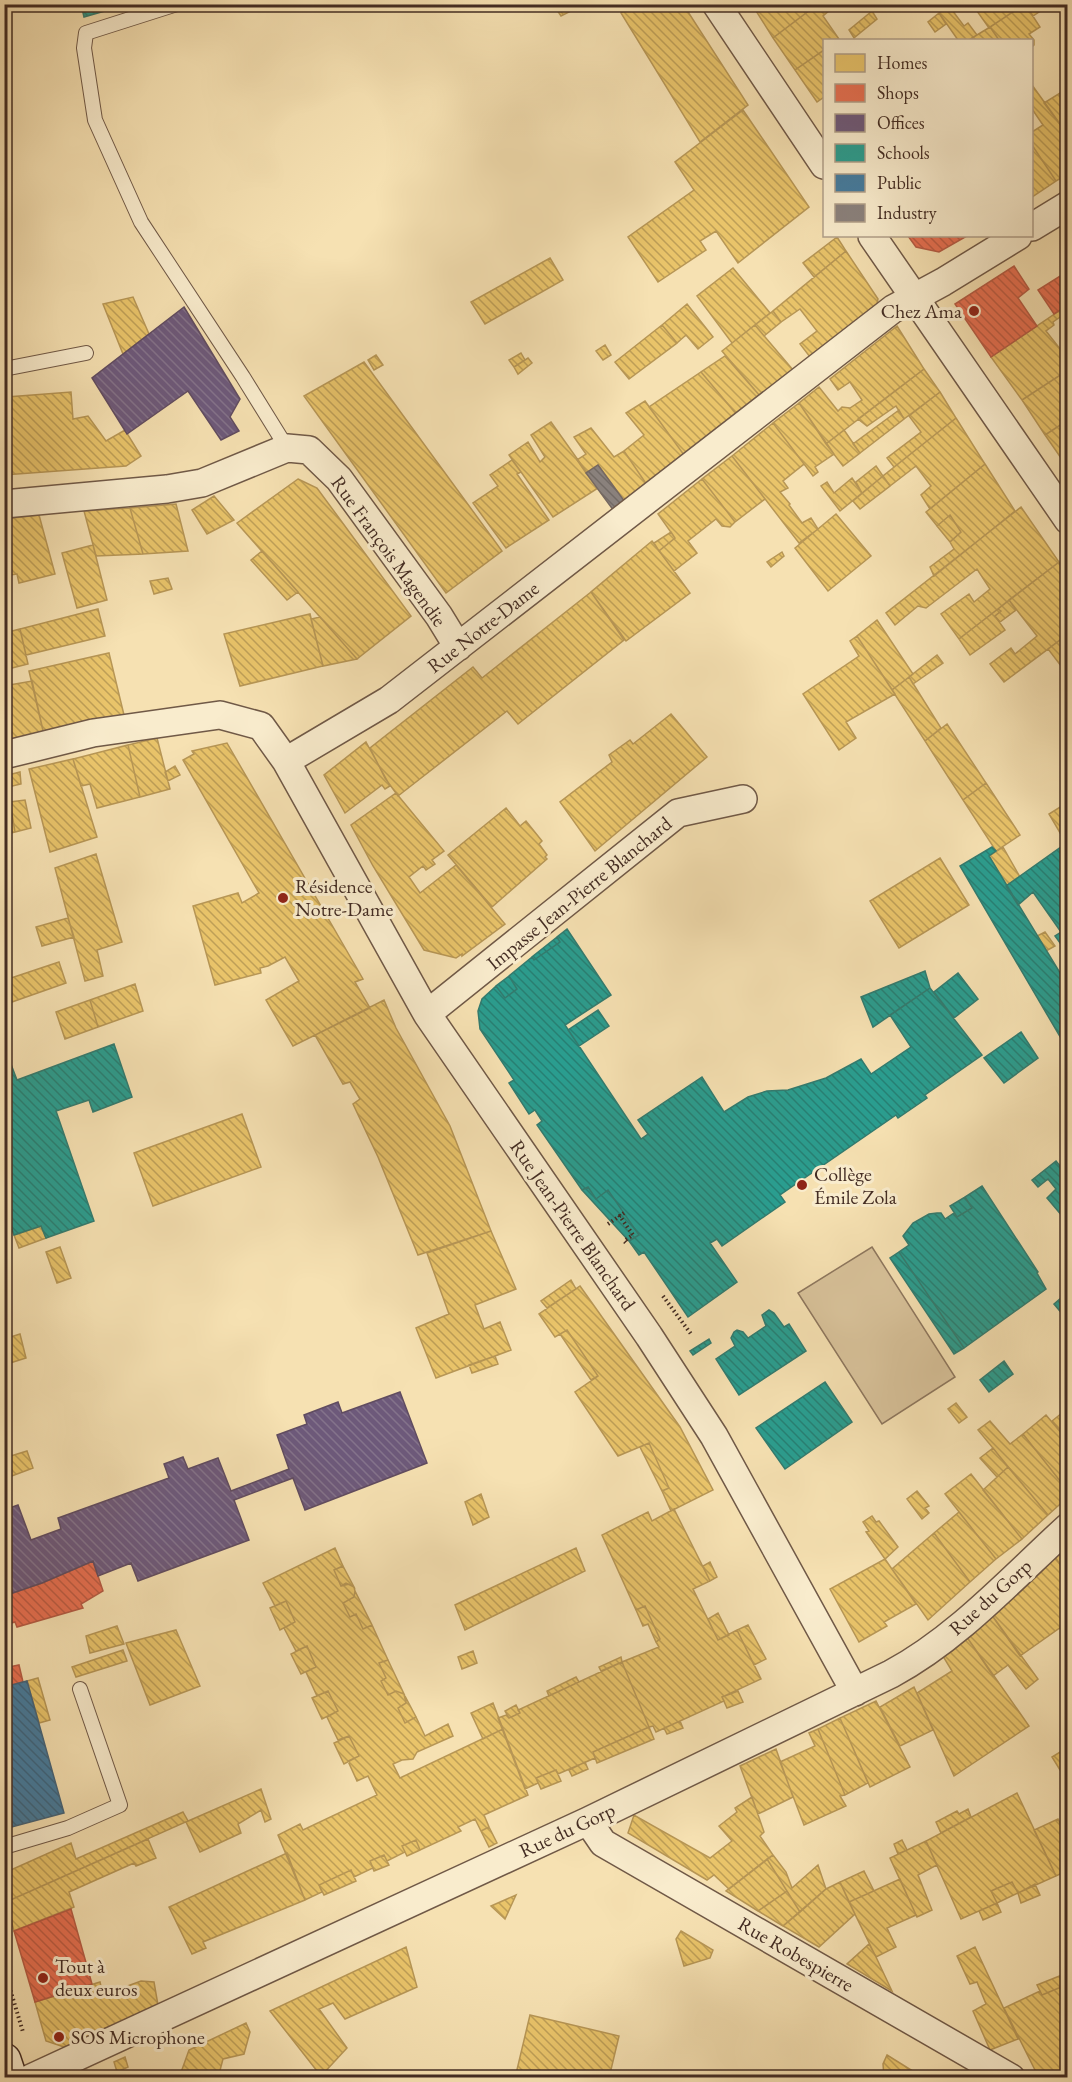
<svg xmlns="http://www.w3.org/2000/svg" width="1072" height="2082" font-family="'EB Garamond',serif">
<defs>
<pattern id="homes-back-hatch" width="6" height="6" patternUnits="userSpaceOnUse" patternTransform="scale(1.5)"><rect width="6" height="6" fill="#e9c46a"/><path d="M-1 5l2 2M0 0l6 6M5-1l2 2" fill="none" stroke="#be9f57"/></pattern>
<pattern id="shops-back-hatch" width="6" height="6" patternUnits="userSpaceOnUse" patternTransform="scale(1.5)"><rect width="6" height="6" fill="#e76f51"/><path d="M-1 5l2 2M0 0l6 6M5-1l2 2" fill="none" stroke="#bd5b43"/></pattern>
<pattern id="offices-back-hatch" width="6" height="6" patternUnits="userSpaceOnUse" patternTransform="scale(1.5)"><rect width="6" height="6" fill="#6d597a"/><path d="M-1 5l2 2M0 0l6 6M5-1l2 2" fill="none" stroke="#84738b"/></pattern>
<pattern id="schools-back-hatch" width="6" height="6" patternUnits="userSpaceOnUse" patternTransform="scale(1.5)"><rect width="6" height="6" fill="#2a9d8f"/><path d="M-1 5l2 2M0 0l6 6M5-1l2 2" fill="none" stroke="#268074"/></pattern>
<pattern id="public-back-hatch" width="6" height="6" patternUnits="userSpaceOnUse" patternTransform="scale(1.5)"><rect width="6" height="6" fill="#457b9d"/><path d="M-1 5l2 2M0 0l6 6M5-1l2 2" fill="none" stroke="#3b6580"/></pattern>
<pattern id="industry-back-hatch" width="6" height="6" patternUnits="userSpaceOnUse" patternTransform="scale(1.5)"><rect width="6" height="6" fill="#8a817c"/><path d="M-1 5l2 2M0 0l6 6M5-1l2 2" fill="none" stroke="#726a65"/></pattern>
</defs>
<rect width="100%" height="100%" fill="#f6e1b2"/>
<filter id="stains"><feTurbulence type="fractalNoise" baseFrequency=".00333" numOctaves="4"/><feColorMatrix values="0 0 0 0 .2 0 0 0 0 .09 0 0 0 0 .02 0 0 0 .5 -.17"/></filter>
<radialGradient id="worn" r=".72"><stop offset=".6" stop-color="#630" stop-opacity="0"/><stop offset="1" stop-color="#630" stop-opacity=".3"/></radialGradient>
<path fill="#d8c29a" stroke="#8e775e" stroke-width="1.5" d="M872,1247L955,1377L882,1424L798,1293Z"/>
<path fill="url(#homes-back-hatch)" stroke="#b79655" stroke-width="1.5" d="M553,4H572L575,9L561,16Z
M634,4H683L748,105L700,142L621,13Z
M755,4H818L773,38L753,6Z
M818,4H837L823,16L839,39L824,40V50L795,70L773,38Z
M972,4H1024L989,28Z
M1025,4H1038L1042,10L1033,16Z
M1025,4L1040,27L1029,34L1034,40V45L1032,47V40H999L990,27Z
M949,6L964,26L968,23L977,35L969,40H958L939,13Z
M872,11L877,19L854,38L849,30Z
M939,13L946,24L935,32L928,22Z
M990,27L999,40H974L972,38Z
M824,50V97L817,102L795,70Z
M1032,85L1068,135V174L1056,181L1032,145V132L1043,125L1032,109Z
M1068,88V135L1044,103Z
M743,110L809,207L738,263L716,231L700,241L706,250L658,282L628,237L694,190L675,162Z
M1032,145L1056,181L1032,197Z
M837,237L846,251L814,277L803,263Z
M846,251L878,299L877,304L810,357L800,344L817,331L800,309L781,322L773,311Z
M550,258L563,280L485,324L471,302Z
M733,268L770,313L732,343L697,296Z
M133,297L149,334L123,354L103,304Z
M687,304L713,337L698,349L686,335L677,343L662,325Z
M1062,309L1066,313L1053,322L1054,325L1046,331L1064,354L1068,352V370L1022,400L991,357Z
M773,311L781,322L764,336L755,325Z
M662,325L677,343L629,379L615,362Z
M755,325L793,370L760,396L722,351Z
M897,326L924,369L826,444L799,403L819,387L838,411L842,407L850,408L862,400L850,382L838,390L830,379Z
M605,345L611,355L603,360L596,351Z
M521,353L525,360L514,367L509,360Z
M376,355L383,365L374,370L368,360Z
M725,356L760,396L737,415L701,372Z
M528,358L532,363L518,374L514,367Z
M364,362L502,551L446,593L304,396Z
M924,369L940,392L904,419L896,406L867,426L858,419Z
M1068,370V420L1045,435L1022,400Z
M701,372L737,415L684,455L649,407Z
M71,392L73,419L88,416L106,441L125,430L141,456L126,466L4,475V409L8,408L7,397Z
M940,392L956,418L894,467L887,458L921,432L909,416Z
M645,401L684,455L647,485L624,451L644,435L626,413Z
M799,403L834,454L815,467L818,472L813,476L773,423Z
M899,410L904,419L860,453L853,444Z
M956,418L985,464L930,509L921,495L931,486L916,466L890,486L883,476Z
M1068,420V468L1045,435Z
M551,422L598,488L553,517L509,455L528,442L540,462L545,457L531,435Z
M773,423L804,464L783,481L788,488L780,492L790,504L789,505L802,523L811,518L818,529L799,543L732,456Z
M591,428L614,457L624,451L647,485L625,502L598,465L586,473L577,460L586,454L574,437Z
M844,430L860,453L843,466L826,444Z
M732,456L765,499L735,522L702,479Z
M512,460L521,472L517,474L549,520L506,548L473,503L498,486L490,475Z
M985,464L1015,511L934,576L930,567L954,549L950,542L961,532L950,515L937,526L926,512Z
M876,466L883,476L862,493L856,482Z
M883,476L890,486L860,509L853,501Z
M852,478L862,493L840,511L821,486L827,482L834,493Z
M298,479L317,488L411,616L357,659L237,523Z
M702,479L735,522L730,527L722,526L716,519L688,541L697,553L674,571L659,551L675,538L658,514Z
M214,496L234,520L207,534L192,510Z
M176,504L188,551L143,554L130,508Z
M1021,507L1059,562L959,639L941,614L969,594L974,602L990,589L977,569L926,608L918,606L895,625L886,613Z
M130,508L143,554L96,556L84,511Z
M836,514L871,556L828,591L795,548Z
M39,515L55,574L19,583L17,574L4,576V519Z
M950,515L961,532L950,542L937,526Z
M671,532L675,538L659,551L654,543Z
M652,541L690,593L626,641L591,592Z
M93,545L107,600L77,608L62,553Z
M262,551L298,592L287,600L251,560Z
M782,552L784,556L771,567L767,562Z
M1059,562L1068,575V634L1004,682L990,664L1011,648L1015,654L1037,636L1009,600Z
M168,578L172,589L154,594L150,581Z
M591,592L624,640L518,724L507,711L398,796L385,778L370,748L473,667L482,678Z
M1009,600L1016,610L1000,622L995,616L1001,611L998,609Z
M98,609L105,636L26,655L20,629Z
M998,609L1001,611L995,616L1005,630L970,655L959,639Z
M310,614L323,666L240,686L224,634Z
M320,617L357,659L323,666L311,619Z
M877,620L913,674L892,690L857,636Z
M20,629L28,664L4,670V633Z
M1068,634V675L1048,649Z
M857,636L895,694L846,722L856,738L839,750L803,694L859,656L850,641Z
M109,653L124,715L44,735L29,671Z
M937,655L943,663L913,684L909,677Z
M909,677L941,728L925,741L892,690Z
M32,681L44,735L4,744V686Z
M671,714L707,757L595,851L560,802L612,762L609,755L630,740L633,744Z
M947,724L986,783L963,800L925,741Z
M157,738L170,789L140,797L128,745Z
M366,742L390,786L385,789L382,785L345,813L324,775Z
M227,743L363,979L355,982L370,1008L293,1046L266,1000L299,981L285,957L268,966L260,968L261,973L215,985L193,906L238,893L242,903L259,893L183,760L194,754L192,751Z
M128,745L140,797L97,808L90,784L81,786L73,759Z
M73,759L97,837L50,852L29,769Z
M175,766L180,775L168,781L165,772Z
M20,772L21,784L8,787L10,802L4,804V776Z
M986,783L1020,835L996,851L963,800Z
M396,793L444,851L432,860L435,864L426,870L423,866L409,877L420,893L456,865L505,924L462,956V954L456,958L424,950L373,866L351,825Z
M25,800L31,828L15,832L10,802Z
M10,802L15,832L4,835V804Z
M1068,802V842L1066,843L1049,814Z
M506,808L520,826L526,821L542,841L539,844L547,855L545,857L547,859L492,907L448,855Z
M1003,847L1020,877L1006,886L989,856Z
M96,854L122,942L97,950L103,976L85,981L55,868Z
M940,858L969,905L899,948L870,901Z
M68,918L74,937L42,946L36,927Z
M1045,932L1055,946L1046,951L1037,936Z
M59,962L66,983L12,1002L5,980Z
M135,984L143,1011L98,1027L90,1000Z
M90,1000L98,1027L65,1039L56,1012Z
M384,1000L396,1028L450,1126L491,1231L418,1255L378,1157L353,1104L360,1099L350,1082L343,1084L315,1035Z
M242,1114L261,1167L153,1206L134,1153Z
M41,1226L46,1238L19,1248L14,1235Z
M491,1231L516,1289L475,1305L484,1329L500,1322L511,1350L436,1378L416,1328L449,1314L427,1253Z
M60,1247L71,1278L57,1283L46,1252Z
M571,1280L576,1289L547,1308L541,1301Z
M580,1286L680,1427L713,1490L671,1511L662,1491L669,1488L649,1443L618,1456L575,1392L598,1376L567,1330L555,1337L539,1314Z
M567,1330L598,1376L591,1380L560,1334Z
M20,1334L26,1358L4,1365V1339Z
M495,1356L498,1364L472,1373L469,1365Z
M956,1403L967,1417L959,1423L948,1409Z
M1067,1409H1068V1441L1052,1421Z
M1046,1415L1068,1441V1491L1023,1434Z
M990,1421L1010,1444L1023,1434L1068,1491V1497L1048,1515L978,1430Z
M649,1443L669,1488L662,1491L640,1447Z
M993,1448L1008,1467L997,1477L980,1458Z
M27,1451L33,1468L4,1479V1458Z
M1008,1467L1048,1515L1022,1539L983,1490Z
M971,1474L1022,1539L996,1559L945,1494Z
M917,1491L929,1506L925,1508L929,1513L922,1519L907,1499Z
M481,1494L489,1517L473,1525L465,1502Z
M674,1509L710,1581L693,1589L718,1640L737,1630L761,1679L722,1697L724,1701L656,1732L653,1726L649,1727L622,1662L659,1647L656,1642L660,1639L645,1606L636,1610L602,1535L648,1512L652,1521Z
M959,1512L996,1559L970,1582L934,1533Z
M872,1516L876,1522L879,1521L898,1547L885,1559L866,1532L869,1531L863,1522Z
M934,1533L970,1582L928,1620L892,1569Z
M1068,1542V1576L1053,1554Z
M335,1548L343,1566L334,1570L341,1586L349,1584L354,1587L355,1591L354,1597L343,1603L350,1617L356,1614L363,1629L372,1625L388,1660L379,1663L386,1678L381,1681L388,1695L396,1691L404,1694L406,1703L398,1708L405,1723L416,1717L425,1736L448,1724L453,1736L417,1752L413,1759L402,1760L393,1764L400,1778L503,1729L528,1795L484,1815L489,1827L481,1831L475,1819L458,1827L461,1831L420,1850L416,1840L402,1846L405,1852L387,1861L384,1855L370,1861L373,1868L354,1877L351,1870L319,1885L322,1892L305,1900L278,1835L300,1824L303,1830L377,1795L368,1776L357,1781L348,1761L359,1756L349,1736L338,1740L327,1717L338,1711L328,1691L317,1696L306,1672L316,1667L307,1646L296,1651L284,1628L295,1622L286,1601L275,1606L263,1583Z
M576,1548L585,1571L465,1630L455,1605Z
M1053,1554L1068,1576V1622L1020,1656L989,1611Z
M885,1559L916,1604L884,1622L887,1626L859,1642L830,1589Z
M710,1562L717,1577L710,1581L703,1566Z
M343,1566L354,1587L346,1583L341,1586L334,1570Z
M355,1591L372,1625L363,1629L356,1614L350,1617L343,1603L354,1597Z
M286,1601L295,1622L280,1630L270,1608Z
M645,1606L660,1639L656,1642L648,1624L643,1626L636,1610Z
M989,1611L1038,1679L1026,1689L1008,1665L993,1676L964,1633Z
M718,1613L729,1635L718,1640L708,1619Z
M748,1625L766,1659L754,1665L737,1630Z
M117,1626L124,1644L90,1653L86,1636Z
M176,1630L200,1686L150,1705L126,1643Z
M964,1633L1029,1726L954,1776L917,1693L952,1671L941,1653Z
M307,1646L316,1667L301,1674L291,1654Z
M123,1650L127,1661L76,1677L72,1667Z
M473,1651L477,1663L462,1669L458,1657Z
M621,1657L622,1662L601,1671L599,1667Z
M388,1660L404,1694L396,1691L388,1695L381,1681L386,1678L379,1663Z
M622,1662L649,1727L593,1752L595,1758L558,1774L556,1770L536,1778L538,1783L525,1789L498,1718L506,1715L509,1718L520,1713L518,1710Z
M576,1677L579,1682L549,1696L547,1691Z
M38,1678L50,1720L39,1723L27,1681Z
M914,1687L933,1730L900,1746L880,1707Z
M328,1691L338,1711L322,1719L312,1698Z
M738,1691L743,1702L727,1708L722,1697Z
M405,1696L416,1717L405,1723L398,1708L406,1703Z
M876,1701L910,1767L870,1787L840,1718Z
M493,1703L503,1729L483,1739L471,1713Z
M516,1705L520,1713L509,1718L505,1711Z
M840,1718L868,1783L845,1795L818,1729Z
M680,1721L683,1728L667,1734L664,1728Z
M649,1727L654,1739L597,1763L593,1752Z
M818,1729L845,1795L840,1796L846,1806L804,1825L780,1762L815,1746L809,1733Z
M349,1736L359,1756L344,1764L334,1743Z
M1068,1747V1765L1060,1770L1052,1757Z
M776,1749L793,1797L758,1814L740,1766Z
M585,1762L588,1769L572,1776L569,1770Z
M556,1770L561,1781L541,1789L536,1778Z
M261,1789L271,1819L265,1822L261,1810L238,1824L241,1833L200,1852L186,1822Z
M1017,1793L1056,1876L1018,1893L1012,1882L991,1891L997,1903L961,1919L926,1841Z
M752,1797L764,1832L760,1836L773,1855L729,1889L714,1875L707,1880L628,1833L634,1815L710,1858L732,1841L719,1826L737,1812L735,1808Z
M968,1809L971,1817L941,1833L936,1822L957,1811L959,1814Z
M183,1812L188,1821L6,1902L4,1873L71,1843L76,1859Z
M1058,1819L1068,1840V1870L1056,1876L1034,1830Z
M489,1827L497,1843L489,1847L481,1831Z
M148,1839L156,1858L136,1866L134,1863L69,1892L74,1907L14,1931L6,1902Z
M416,1840L420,1850L407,1856L402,1846Z
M902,1840L907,1850L898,1854L894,1844Z
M926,1841L937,1865L918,1875L932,1910L917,1917L890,1858Z
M287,1853L305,1900L203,1942L206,1948L192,1954L169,1907Z
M384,1855L389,1865L374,1871L370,1861Z
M773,1855L786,1872L792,1888L818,1865L826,1889L800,1912L767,1859Z
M767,1859L787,1891L758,1911L726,1891Z
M351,1870L356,1881L324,1895L319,1885Z
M864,1871L874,1891L849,1902L840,1882Z
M900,1879L916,1915L887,1928L896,1947L876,1957L849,1902Z
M840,1882L855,1914L819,1947L783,1926L826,1889Z
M1012,1882L1018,1893L997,1903L991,1891Z
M1035,1884L1040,1895L1021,1903L1018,1893Z
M787,1891L800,1912L783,1926L758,1911Z
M516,1895L505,1919L491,1906Z
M997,1903L1001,1912L983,1920L979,1911Z
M681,1931L713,1950L710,1958L684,1966L676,1939Z
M869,1944L876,1957L892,1991L847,1964Z
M406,1947L417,1987L345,2019L333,2003L319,2009L347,2048L321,2076L270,2011Z
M975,1947L1018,2039L990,2050L973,2011L986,2004L977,1982L970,1984L957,1956Z
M1062,1975L1066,1985L1042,1995L1037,1985Z
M1068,1978V2068L1044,2078H1039L1004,2008L1040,1991L1042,1995L1066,1985L1064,1979Z
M141,1981L154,1982L158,2005L110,2027L93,2031L94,2035L73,2046L64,2047L46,2041L35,2002L100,1982L103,1995Z
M530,2015L619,2036L609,2078H515Z
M246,2023L250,2032L244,2054L223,2059L218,2078H179L189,2050Z
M887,2055L924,2078H884L883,2064Z
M125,2057L128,2067L117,2072L114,2062Z"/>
<path fill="url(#shops-back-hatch)" stroke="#b65b43" stroke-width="1.5" d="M908,236H967L939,252L916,247Z
M1014,266L1029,289L1018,298L1037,326L991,357L955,304Z
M1068,271V305L1054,314L1038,290Z
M93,1561L103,1591L81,1604L83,1608L17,1627L15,1622L4,1625V1596L42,1583Z
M19,1665L23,1682L4,1687V1668Z
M71,1909L92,1984L35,2002L14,1931Z"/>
<path fill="url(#offices-back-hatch)" stroke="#604c60" stroke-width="1.5" d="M184,307L240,399L230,417L239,431L221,440L188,391L127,434L92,378Z
M400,1392L427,1463L305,1510L293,1478L234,1500L249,1540L138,1581L131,1563L98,1576L93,1561L42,1583L4,1596V1510L18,1505L31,1540L61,1529L58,1518L169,1478L164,1464L183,1457L188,1469L218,1458L231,1491L289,1469L277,1435L307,1424L304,1415L338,1402L342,1413Z"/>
<path fill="url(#schools-back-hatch)" stroke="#327b6f" stroke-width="1.5" d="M81,4H129L84,17Z
M1068,842V954L1055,936L1061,932L1033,892L1018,905L1006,886Z
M992,847L996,851L989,856L1068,986V1036L1062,1040L960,866Z
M567,929L611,995L565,1025L641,1139L648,1134L638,1120L702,1077L724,1112L748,1097L767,1091L788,1090L826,1078L861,1059L871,1074L911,1047L890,1015L930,988L982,1055L925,1095L927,1098L898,1118L896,1115L780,1195L785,1202L722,1246L717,1239L710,1243L737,1282L688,1317L644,1252L639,1255L629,1241L639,1235L608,1190L596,1199L588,1187L582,1190L537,1125L542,1121L535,1110L529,1114L509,1083L514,1080L480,1029L478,1011L482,999L496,986L505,998L517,989L509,976L532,957L534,960L560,942L557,937Z
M557,937L560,942L534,960L532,957Z
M925,971L930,988L873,1027L861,997Z
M958,973L978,999L954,1018L934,992Z
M509,976L517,989L505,998L496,986Z
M598,1010L609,1026L579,1046L568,1030Z
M1021,1032L1038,1058L1004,1083L984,1058Z
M114,1044L132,1097L93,1112L89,1100L56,1111L94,1221L46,1238L41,1226L14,1235L4,1207V1060L9,1059L17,1080Z
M1056,1161L1068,1176V1223L1047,1198L1056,1189L1048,1179L1038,1187L1032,1180Z
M982,1186L1038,1272L1037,1273L1046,1289L964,1348L899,1252L909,1245L903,1236L913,1223L929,1214L937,1213H941L945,1219L954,1213L957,1217L972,1208L965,1197Z
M588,1187L596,1199L608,1190L639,1235L629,1241L582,1190Z
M965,1197L972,1208L957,1217L950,1206Z
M899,1252L964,1348L954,1354L890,1258Z
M1068,1292V1313L1064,1316L1054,1304Z
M769,1310L774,1313L784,1327L789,1324L806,1351L739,1395L716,1359L735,1346L731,1338L734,1332L737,1330L743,1332L748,1338L766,1326L762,1315Z
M709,1339L711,1343L693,1355L690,1351Z
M1004,1361L1013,1374L989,1392L980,1380Z
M825,1382L852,1422L785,1469L756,1428Z"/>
<path fill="url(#public-back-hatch)" stroke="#446378" stroke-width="1.5" d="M27,1681L64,1813L4,1829V1687Z"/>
<path fill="url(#industry-back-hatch)" stroke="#756861" stroke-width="1.5" d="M598,465L625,502L614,511L586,473Z"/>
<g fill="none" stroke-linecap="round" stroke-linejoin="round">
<g stroke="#705947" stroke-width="16">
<path id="service" d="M177,4L86,33L84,48L95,120L141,222L243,377L287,448
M4,369L86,353
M4,1847L68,1828L120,1805L80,1689"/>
</g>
<g stroke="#705947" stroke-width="30">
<path id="minor" d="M716,4L824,165
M1032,227L1068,205
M872,236L1068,520
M4,504L167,489L202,483L287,448L309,450L339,479L439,616L458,647
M4,755L93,733L220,715L261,726L286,761L427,1014L649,1336L714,1436L855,1692
M286,761L389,700L893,309L943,282L1018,236
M427,1014L678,813L743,799
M588,1821L603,1843L1011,2078
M31,2078L588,1821L891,1674C958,1638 1012,1578 1068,1527"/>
</g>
<g stroke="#432c23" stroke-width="36">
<path id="secondary" d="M4,2060L10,2078"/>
</g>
<path stroke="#432c23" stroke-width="4" stroke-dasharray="1.5 3" stroke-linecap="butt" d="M619,1215L633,1235L624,1241L626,1243
M608,1224L624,1213
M663,1296L691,1334
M4,1969L23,2032"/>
<use href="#service" stroke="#f9eccd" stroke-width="14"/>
<use href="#minor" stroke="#f9eccd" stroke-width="27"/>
<use href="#secondary" stroke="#f9eccd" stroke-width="33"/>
</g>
<g fill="#8f2418" stroke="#f9eccd" stroke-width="2">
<circle cx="974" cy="311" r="6"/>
<circle cx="283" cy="898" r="6"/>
<circle cx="802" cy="1185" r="6"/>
<circle cx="43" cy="1978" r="6"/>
<circle cx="59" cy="2037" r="6"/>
</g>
<g text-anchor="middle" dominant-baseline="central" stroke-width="6" stroke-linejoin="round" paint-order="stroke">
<g font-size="20" fill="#432c23" stroke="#f9eccd" text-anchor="start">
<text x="962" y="311" text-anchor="end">Chez Ama</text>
<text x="295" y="886">Résidence<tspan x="295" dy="23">Notre-Dame</tspan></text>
<text x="814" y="1174">Collège<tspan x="814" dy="23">Émile Zola</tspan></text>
<text x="55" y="1966">Tout à<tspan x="55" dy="23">deux euros</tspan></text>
<text x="71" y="2037">SOS Microphone</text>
</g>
<g font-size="20" fill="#432c23" stroke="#f9eccd">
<text transform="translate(389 551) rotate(54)">Rue François Magendie</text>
<text transform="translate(483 627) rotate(-38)">Rue Notre-Dame</text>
<text transform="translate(579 893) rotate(-39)">Impasse Jean-Pierre Blanchard</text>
<text transform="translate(573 1225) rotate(55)">Rue Jean-Pierre Blanchard</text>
<text transform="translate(990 1597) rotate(-42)">Rue du Gorp</text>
<text transform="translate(567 1830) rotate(-25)">Rue du Gorp</text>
<text transform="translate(796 1954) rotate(30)">Rue Robespierre</text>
</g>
</g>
<rect width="1072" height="2082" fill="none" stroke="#f6e1b2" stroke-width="24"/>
<rect x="6" y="6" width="1060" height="2070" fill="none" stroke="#432c23" stroke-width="3"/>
<rect x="12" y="12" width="1048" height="2058" fill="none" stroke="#432c23" stroke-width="1.5"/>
<rect x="823" y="39" width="210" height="198" fill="#f9eccd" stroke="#b09f89" stroke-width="1.5"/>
<rect x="835" y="54" width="30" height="18" fill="#e9c46a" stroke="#b09f89" stroke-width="1.5"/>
<text x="877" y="69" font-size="18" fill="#432c23">Homes</text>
<rect x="835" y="84" width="30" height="18" fill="#e76f51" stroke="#b09f89" stroke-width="1.5"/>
<text x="877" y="99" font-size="18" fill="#432c23">Shops</text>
<rect x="835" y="114" width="30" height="18" fill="#6d597a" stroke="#b09f89" stroke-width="1.5"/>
<text x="877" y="129" font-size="18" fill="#432c23">Offices</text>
<rect x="835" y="144" width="30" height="18" fill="#2a9d8f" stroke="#b09f89" stroke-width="1.5"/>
<text x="877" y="159" font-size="18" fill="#432c23">Schools</text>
<rect x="835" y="174" width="30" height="18" fill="#457b9d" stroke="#b09f89" stroke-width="1.5"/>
<text x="877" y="189" font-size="18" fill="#432c23">Public</text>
<rect x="835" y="204" width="30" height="18" fill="#8a817c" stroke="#b09f89" stroke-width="1.5"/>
<text x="877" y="219" font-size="18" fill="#432c23">Industry</text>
<rect width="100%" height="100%" filter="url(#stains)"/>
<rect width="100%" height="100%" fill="url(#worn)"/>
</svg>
